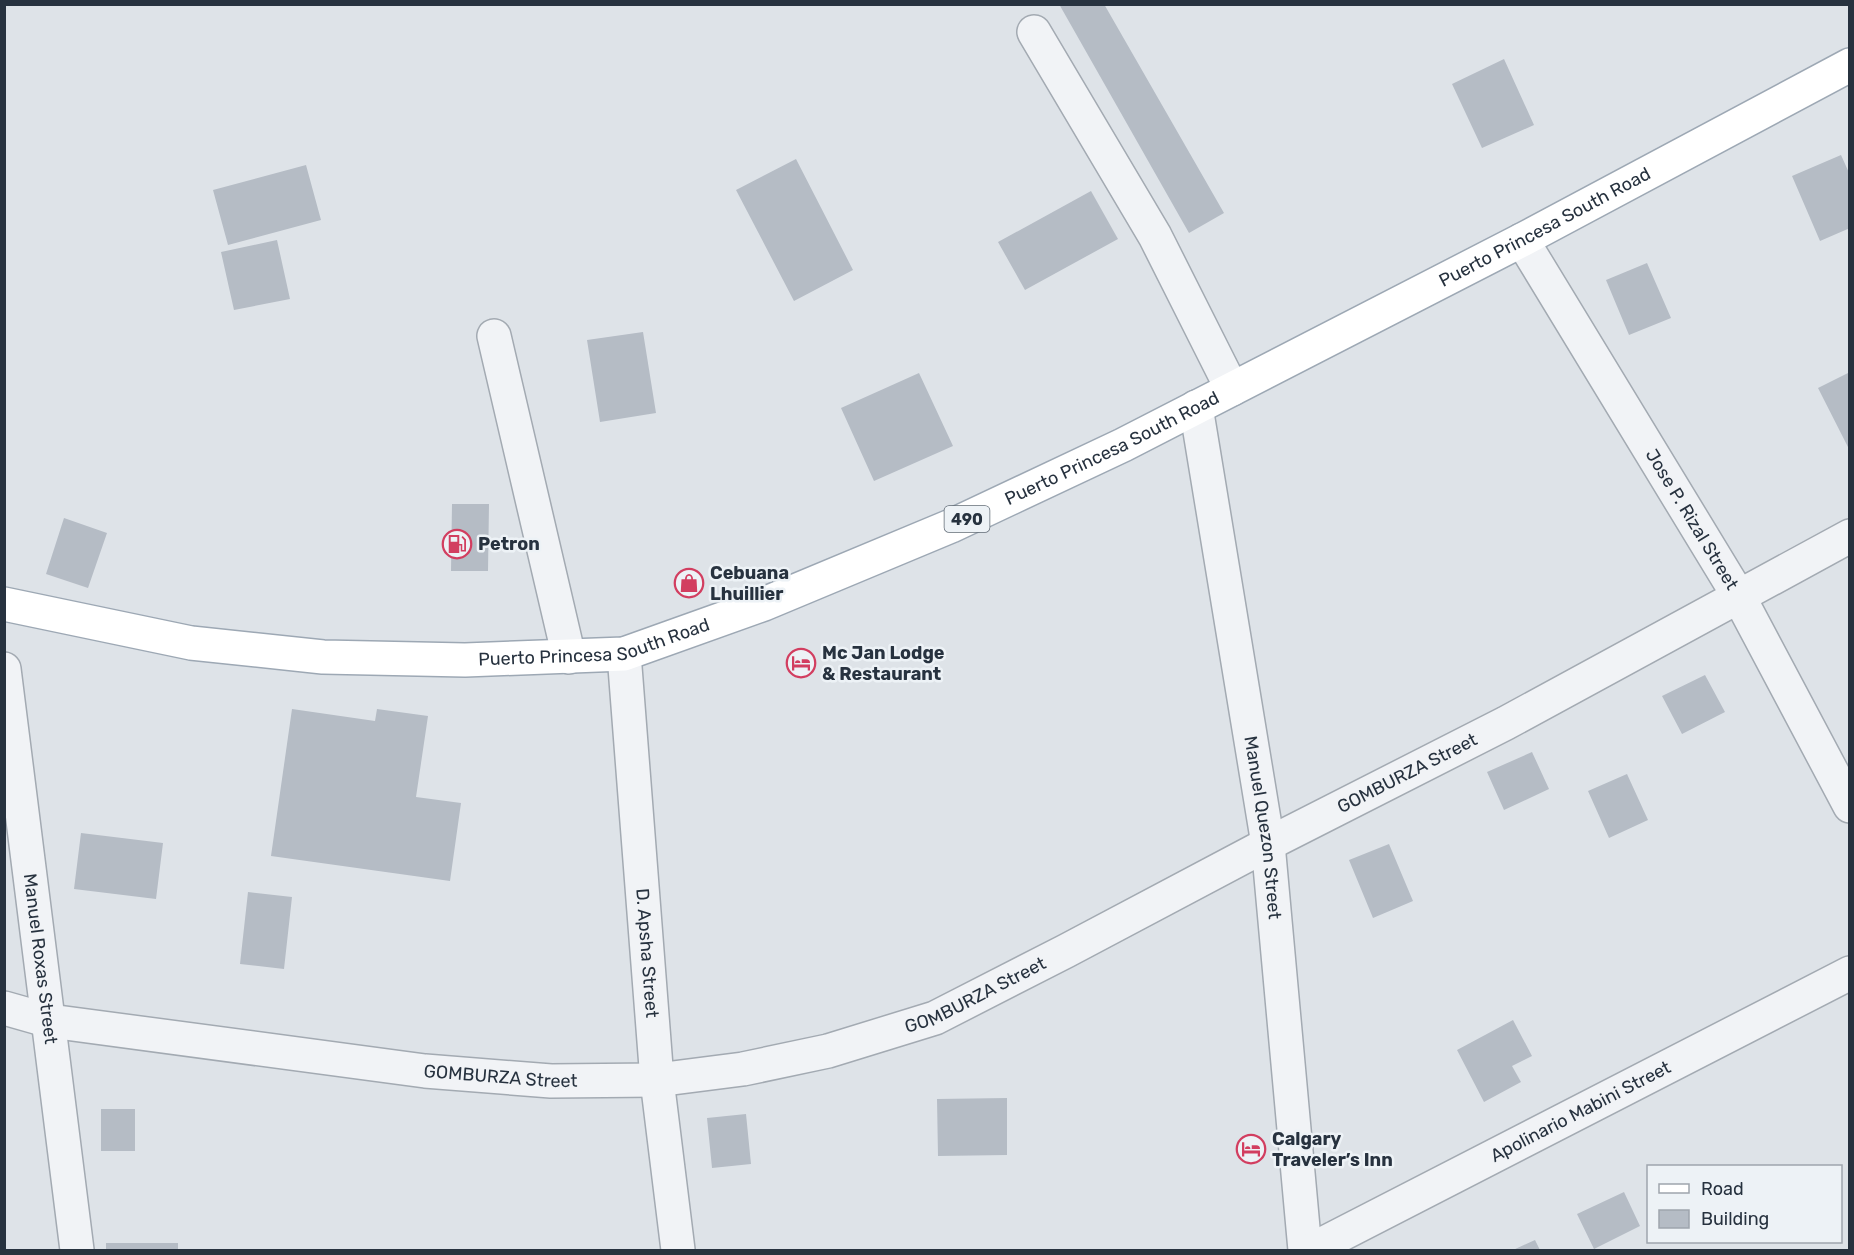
<svg xmlns="http://www.w3.org/2000/svg" width="1854" height="1255" font-family="Rubik,sans-serif">
<rect width="100%" height="100%" fill="#dee3e8"/>
<path fill="#b5bcc5" d="M1059,4H1104L1224,213L1189,233Z
M1504,59L1534,125L1482,148L1452,84Z
M1841,155L1850,175V228L1820,241L1792,176Z
M796,159L853,270L794,301L736,190Z
M306,165L321,220L228,245L213,190Z
M1091,191L1118,239L1025,290L998,242Z
M277,240L290,299L234,310L221,252Z
M1647,263L1671,318L1629,335L1606,280Z
M643,332L656,413L600,422L587,340Z
M1850,372V451L1818,388Z
M919,373L953,446L874,481L841,408Z
M452,504H489L488,571H451Z
M64,518L107,533L88,588L46,574Z
M1705,675L1725,712L1682,734L1662,696Z
M292,709L375,721L377,709L428,716L416,797L461,803L450,881L271,856Z
M1532,752L1549,789L1504,810L1487,772Z
M1627,774L1648,820L1609,838L1588,791Z
M81,833L163,843L156,899L74,889Z
M1389,844L1413,901L1373,918L1349,860Z
M248,892L292,897L284,969L240,964Z
M1513,1020L1532,1056L1512,1066L1521,1082L1484,1102L1457,1050Z
M1007,1098V1155L938,1156L937,1099Z
M101,1109H135V1151H101Z
M746,1114L751,1164L712,1168L707,1118Z
M1624,1192L1640,1226L1594,1249L1577,1214Z
M1535,1240L1540,1250H1513Z
M106,1243H178V1250H106Z"/>
<g fill="none" stroke-linecap="round" stroke-linejoin="round">
<g stroke="#a3aab2" stroke-width="36">
<g id="minor">
<path d="M1034,32L1155,236L1232,389"/>
<path id="s1" d="M1522,240L1738,595L1850,806"/>
<path d="M494,336L569,657"/>
<path id="s2" d="M1196,407L1268,844L1305,1250"/>
<path id="s3" d="M624,654L657,1080L678,1250"/>
<path id="s4" d="M4,669L77,1250"/>
<path id="s5" d="M4,1008L50,1021L425,1071L551,1081L657,1080L743,1069L828,1051L935,1018L1066,951L1268,844L1506,723L1850,536"/>
<path id="s6" d="M1311,1250L1850,973"/>
</g>
</g>
<g stroke="#9da8b4" stroke-width="36">
<g id="major">
<path id="s7" d="M4,604L191,643L323,657L465,660L624,654L764,604L951,526L1123,445L1522,240L1850,65"/>
</g>
</g>
<use href="#minor" stroke="#f1f3f6" stroke-width="33"/>
<use href="#major" stroke="#fff" stroke-width="33"/>
</g>
<defs>
<g id="fuel-ring" transform="scale(1.5)"><circle r="9.5" fill="#edf2f6" stroke="#d23e60" stroke-width="1.5"/><path d="M-5.5-6h7V0h2V4h1.3V-2.5L3-4.5l.8-.8L6-3V5H2.5V1h-1V6h-7ZM-4.2-4.7v3.2H.2V-4.7Z" fill="#d23e60"/></g>
<g id="shop-ring" transform="scale(1.5)"><circle r="9.5" fill="#edf2f6" stroke="#d23e60" stroke-width="1.5"/><path d="M-5-2.5h2.3a2.7 3.5 0 0 1 5.4 0H5L5.5 6h-11ZM-1.5-2.5h3a1.5 2.3 0 0 0-3 0Z" fill="#d23e60"/></g>
<g id="hotel-ring" transform="scale(1.5)"><circle r="9.5" fill="#edf2f6" stroke="#d23e60" stroke-width="1.5"/><path d="M-6-4.5h1.5V1H6V5H4.5V3h-9V5H-6ZM-4 0a1.8 1.8 0 1 1 3.6 0ZM.5 0V-2.5h3Q6-2.5 6 0Z" fill="#d23e60"/></g>
</defs>
<g fill-rule="evenodd">
<use href="#fuel-ring" x="457" y="544"/>
<use href="#shop-ring" x="689" y="583"/>
<use href="#hotel-ring" x="801" y="663"/>
<use href="#hotel-ring" x="1251" y="1149"/>
</g>
<g text-anchor="middle" dominant-baseline="central" stroke-width="5" stroke-linejoin="round" paint-order="stroke">
<rect fill="#edf2f6" stroke="#626c76" stroke-width="1.5" x="944.5" y="506" width="45" height="26" rx="4.5"/>
<g font-size="16" font-weight="bold" fill="#27323f">
<text x="967" y="519">490</text>
</g>
<g font-size="18" fill="#27323f" stroke="#edf2f6">
<text stroke="none"><textPath href="#s7" startOffset="1641">Puerto Princesa South Road</textPath></text>
<text stroke="none"><textPath href="#s7" startOffset="1155">Puerto Princesa South Road</textPath></text>
<text stroke="none"><textPath href="#s1" startOffset="327">Jose P. Rizal Street</textPath></text>
<text stroke="none"><textPath href="#s7" startOffset="597">Puerto Princesa South Road</textPath></text>
<text stroke="none"><textPath href="#s5" startOffset="1476">GOMBURZA Street</textPath></text>
<text stroke="none"><textPath href="#s2" startOffset="426">Manuel Quezon Street</textPath></text>
<text stroke="none"><textPath href="#s3" startOffset="300">D. Apsha Street</textPath></text>
<text stroke="none"><textPath href="#s4" startOffset="292">Manuel Roxas Street</textPath></text>
<text stroke="none"><textPath href="#s5" startOffset="990">GOMBURZA Street</textPath></text>
<text stroke="none"><textPath href="#s5" startOffset="502">GOMBURZA Street</textPath></text>
<text stroke="none"><textPath href="#s6" startOffset="303">Apolinario Mabini Street</textPath></text>
</g>
<g font-size="18" font-weight="bold" fill="#27323f" stroke="#edf2f6" text-anchor="start">
<text x="478" y="544">Petron</text>
<text x="710" y="573">Cebuana<tspan x="710" dy="21">Lhuillier</tspan></text>
<text x="822" y="653">Mc Jan Lodge<tspan x="822" dy="21">&amp; Restaurant</tspan></text>
<text x="1272" y="1139">Calgary<tspan x="1272" dy="21">Traveler’s Inn</tspan></text>
</g>
</g>
<rect width="1854" height="1255" fill="none" stroke="#27323f" stroke-width="12"/>
<rect x="1647" y="1165" width="195" height="78" fill="#edf2f6" stroke="#9ea5ad" stroke-width="1.5"/>
<rect x="1659" y="1184" width="30" height="9" fill="#ffffff" stroke="#9ea5ad" stroke-width="1.5"/>
<text x="1701" y="1195" font-size="18" fill="#27323f">Road</text>
<rect x="1659" y="1210" width="30" height="18" fill="#b5bcc5" stroke="#9ea5ad" stroke-width="1.5"/>
<text x="1701" y="1225" font-size="18" fill="#27323f">Building</text>
</svg>
